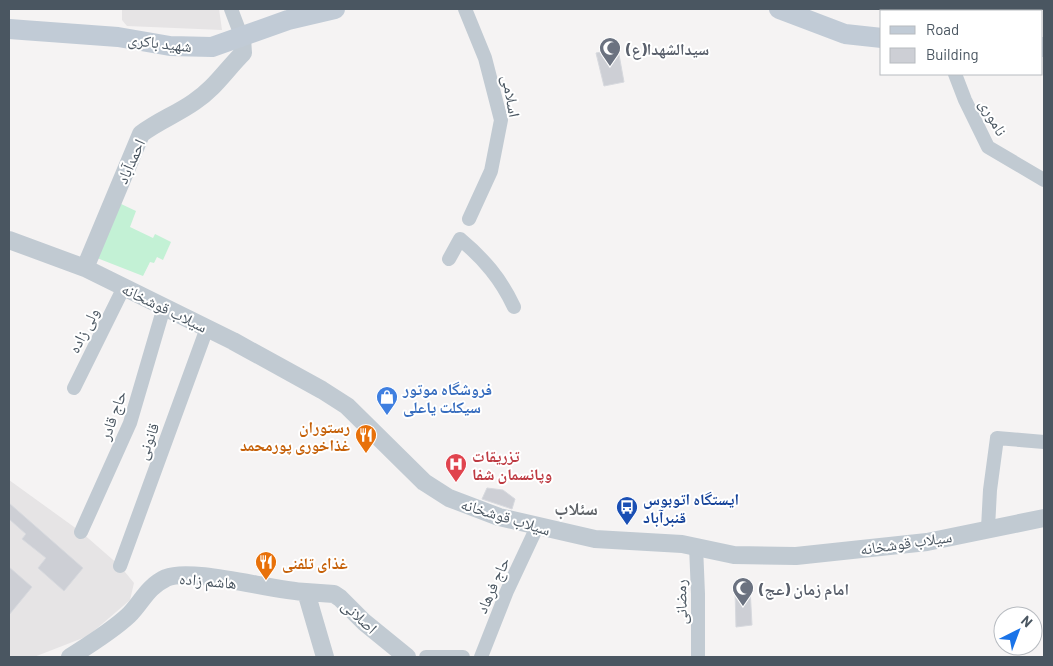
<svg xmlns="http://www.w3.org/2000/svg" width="1053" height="666" font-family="Barlow,'Noto Naskh Arabic',sans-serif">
<rect width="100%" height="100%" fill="#f5f3f3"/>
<path fill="#e6e4e5" d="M122,9H219L222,30L127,26L122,20Z
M9,480L81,532L120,566L134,583L130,600L88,636L34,657H9Z"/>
<path fill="#c3f1d5" d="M119,203L136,211L130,227L153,238L155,234L171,242L163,260L157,257L154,263L150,262L143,276L97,258Z"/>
<path fill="#cdcfd5" stroke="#d7d9de" d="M618,49L624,82L604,86L596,53Z
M487,488L503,490L515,499L512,509L482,499Z
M9,503L83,568L64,591L38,568L46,558L22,539L26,534L9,519Z
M9,567L32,587L9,615Z
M750,588L752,625L736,627L735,590Z"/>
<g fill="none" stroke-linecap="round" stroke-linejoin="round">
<path stroke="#c1cad2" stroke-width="14" d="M231,9L242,38
M465,9L485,58L501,120L491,171L469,219
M955,74L965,100L988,147L1044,180
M449,259L460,239C484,259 501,279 514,307
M74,388L124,287
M988,528L990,490L997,438L1044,442
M81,532L130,423L164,307
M696,546L698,594V657
M120,566L207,328
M426,657H463
M481,657L507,591L537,527"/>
<path stroke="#c1cad2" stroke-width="18" d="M9,240L85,268L233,341L322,390L347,406L424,482L449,498L499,517L595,539L682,544L734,555L796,556L927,542L1044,518
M85,268L141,134C158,121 177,114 194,102C214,89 226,70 243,53L242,38
M306,592L334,594L340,598L364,622L407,657
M70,657C89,645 112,631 129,615C142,602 147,587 166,578C192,567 273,591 306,592L325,657"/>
<path stroke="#c1cbd6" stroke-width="20" d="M779,9L845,34L882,38
M9,29L118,37L170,46L212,47L288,20L335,9
M1042,47H1044"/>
</g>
<defs>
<g id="mosque-pin" transform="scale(1.125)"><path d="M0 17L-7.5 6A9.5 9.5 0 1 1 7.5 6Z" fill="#6b7280" stroke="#fff"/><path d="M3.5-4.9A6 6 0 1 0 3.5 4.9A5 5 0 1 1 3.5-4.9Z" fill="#fff"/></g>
<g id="shop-pin" transform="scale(1.125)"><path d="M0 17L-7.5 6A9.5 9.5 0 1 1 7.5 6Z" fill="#3f7fe0" stroke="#fff"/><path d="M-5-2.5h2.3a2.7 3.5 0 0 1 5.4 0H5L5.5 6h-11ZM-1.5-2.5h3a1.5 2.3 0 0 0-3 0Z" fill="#fff"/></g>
<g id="restaurant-pin" transform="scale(1.125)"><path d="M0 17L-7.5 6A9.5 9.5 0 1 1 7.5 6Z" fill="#e8710a" stroke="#fff"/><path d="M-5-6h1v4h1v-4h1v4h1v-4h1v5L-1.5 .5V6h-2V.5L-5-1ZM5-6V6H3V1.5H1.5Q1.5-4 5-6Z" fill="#fff"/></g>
<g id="hospital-pin" transform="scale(1.125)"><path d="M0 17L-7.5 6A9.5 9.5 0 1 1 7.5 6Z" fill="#e0444e" stroke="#fff"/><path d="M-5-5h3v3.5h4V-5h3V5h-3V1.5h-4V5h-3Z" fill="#fff"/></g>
<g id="bus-pin" transform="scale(1.125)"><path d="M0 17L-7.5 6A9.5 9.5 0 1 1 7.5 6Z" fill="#1a4fb4" stroke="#fff"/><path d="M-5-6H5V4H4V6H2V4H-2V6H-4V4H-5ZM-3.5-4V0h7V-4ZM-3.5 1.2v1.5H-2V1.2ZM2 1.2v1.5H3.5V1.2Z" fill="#fff"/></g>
</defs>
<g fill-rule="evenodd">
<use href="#mosque-pin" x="610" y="48"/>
<use href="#shop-pin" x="387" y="397"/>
<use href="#restaurant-pin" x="366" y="435"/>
<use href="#hospital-pin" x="456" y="464"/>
<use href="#bus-pin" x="627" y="507"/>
<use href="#restaurant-pin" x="266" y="562"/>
<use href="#mosque-pin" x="743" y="588"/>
</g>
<g text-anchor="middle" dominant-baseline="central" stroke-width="4" stroke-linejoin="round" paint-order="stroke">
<g font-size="16" fill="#4a5661" stroke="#fff">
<text transform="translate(160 42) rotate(7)">شهید باکری</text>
<text transform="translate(512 96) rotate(80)">اسلامی</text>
<text transform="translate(994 117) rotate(61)">ناموری</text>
<text transform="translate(130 161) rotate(-66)">احمدآباد</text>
<text transform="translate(165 307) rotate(26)">سیلاب قوشخانه</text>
<text transform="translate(83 330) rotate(-63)">ولی زاده</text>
<text transform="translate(112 415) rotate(-70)">حاج قادر</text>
<text transform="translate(147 441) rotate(-70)">قانونی</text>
<text transform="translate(506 516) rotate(17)">سیلاب قوشخانه</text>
<text transform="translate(906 542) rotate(-8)">سیلاب قوشخانه</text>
<text transform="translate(208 580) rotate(5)">هاشم زاده</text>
<text transform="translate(492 585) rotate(-66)">حاج فرهاد</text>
<text transform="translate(680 602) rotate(-91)">رمضانی</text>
<text transform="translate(360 616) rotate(43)">اصلانی</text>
</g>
<g font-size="16" font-weight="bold" fill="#5b616d" stroke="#fff" text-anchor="start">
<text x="626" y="48">سیدالشهدا(ع)</text>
<text x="759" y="588">امام زمان (عج)</text>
</g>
<g font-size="16" font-weight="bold" fill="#366cbe" stroke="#fff" text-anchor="start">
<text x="403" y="388">فروشگاه موتور<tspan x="403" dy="18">سیکلت یاعلی</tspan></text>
</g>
<g font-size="16" font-weight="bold" fill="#c56008" stroke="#fff" text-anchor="end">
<text x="350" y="426">رستوران<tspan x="350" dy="18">غذاخوری پورمحمد</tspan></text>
<text x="282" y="562" text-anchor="start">غذای تلفنی</text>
</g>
<g font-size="16" font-weight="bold" fill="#be3a42" stroke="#fff" text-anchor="start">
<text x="472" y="455">تزریقات<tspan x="472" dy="18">وپانسمان شفا</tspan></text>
</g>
<g font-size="16" font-weight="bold" fill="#164399" stroke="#fff" text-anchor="start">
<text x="643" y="498">ایستگاه اتوبوس<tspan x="643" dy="18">قنبرآباد</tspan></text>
</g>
<g font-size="18" font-weight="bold" fill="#5f6368" stroke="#fff">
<text x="576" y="508">سئلاب</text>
</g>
</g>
<rect width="1053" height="666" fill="none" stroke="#4a5661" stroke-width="20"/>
<rect x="880" y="10" width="162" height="65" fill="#ffffff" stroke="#b7bbc0"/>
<rect x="890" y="26" width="25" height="8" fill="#c1cbd6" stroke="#b7bbc0"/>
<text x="926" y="35" font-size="15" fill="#4a5661">Road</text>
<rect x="890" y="48" width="25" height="15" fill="#cdcfd5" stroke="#b7bbc0"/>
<text x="926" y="60" font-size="15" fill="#4a5661">Building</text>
<g transform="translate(1018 631) rotate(42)"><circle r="24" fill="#ffffff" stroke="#b7bbc0"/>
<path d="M0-4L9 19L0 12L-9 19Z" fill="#1a73e8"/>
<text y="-8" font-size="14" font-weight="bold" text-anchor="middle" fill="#4a5661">N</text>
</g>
</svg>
